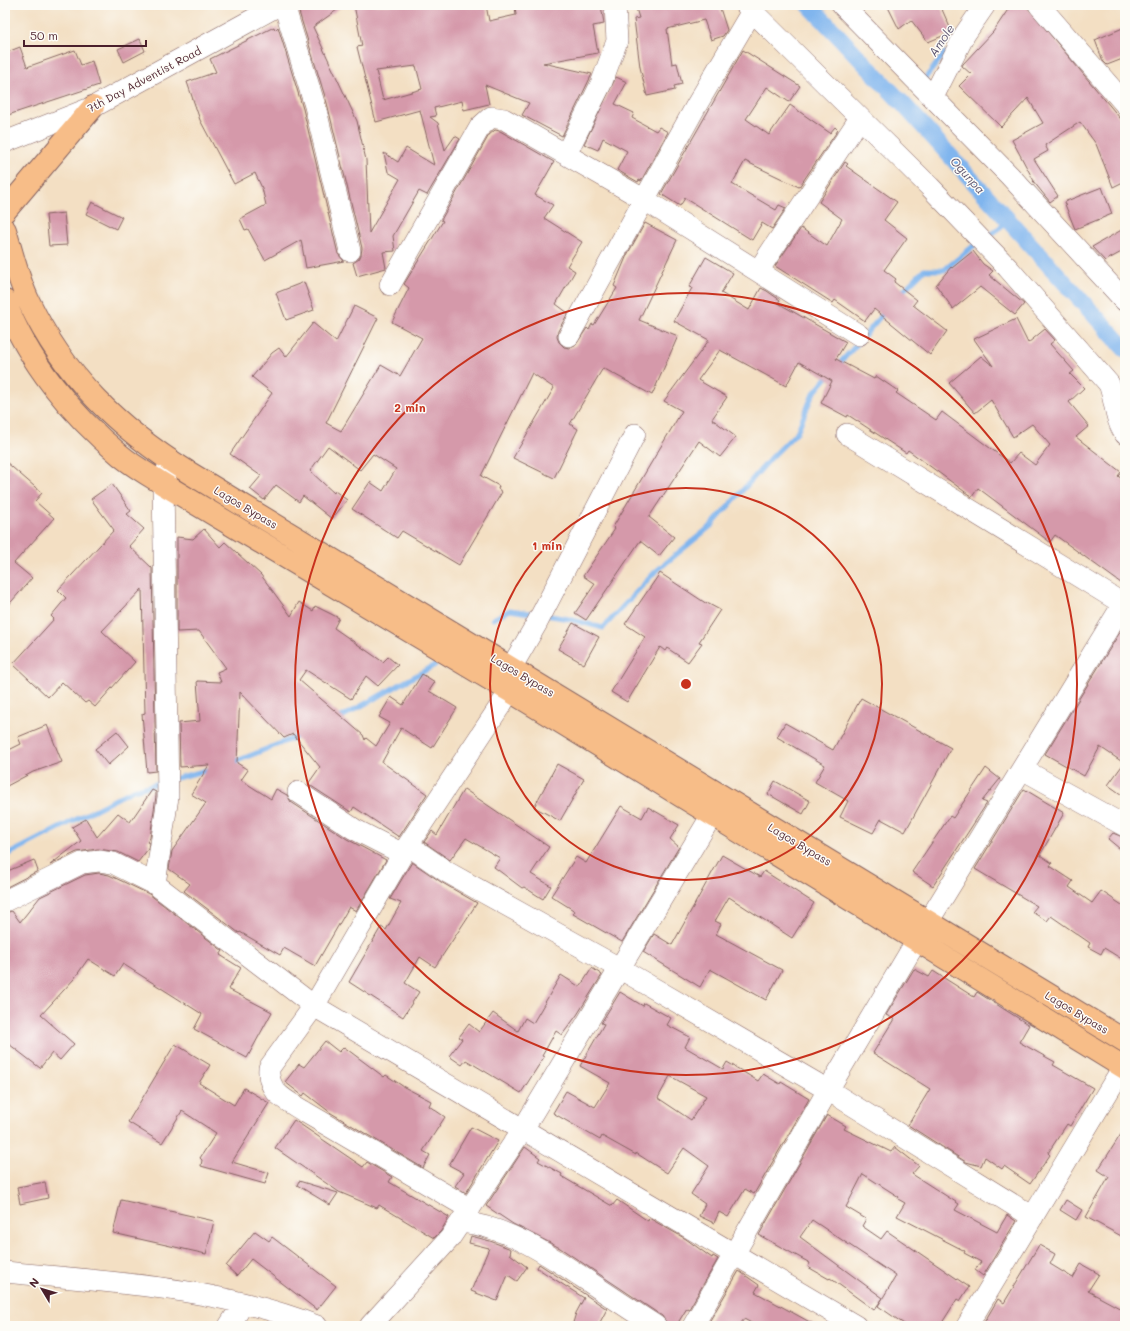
<svg xmlns="http://www.w3.org/2000/svg" width="1130" height="1331" font-family="Mali,sans-serif">
<rect width="100%" height="100%" fill="#fdfcf7"/>
<filter id="ink" filterUnits="userSpaceOnUse"><feTurbulence type="fractalNoise" baseFrequency=".025" numOctaves="2"/><feDisplacementMap in="SourceGraphic" scale="8" xChannelSelector="R" yChannelSelector="G"/><feConvolveMatrix kernelMatrix="1 2 1 2 8 2 1 2 1" color-interpolation-filters="sRGB"/></filter>
<filter id="wash" filterUnits="userSpaceOnUse"><feTurbulence type="fractalNoise" baseFrequency=".012" numOctaves="4" result="noise"/><feDisplacementMap in="SourceGraphic" scale="16" xChannelSelector="R" yChannelSelector="G"/><feGaussianBlur stdDeviation="0.9" result="paint"/><feColorMatrix in="noise" values="0 0 0 0 0 0 0 0 0 0 0 0 0 0 0 0 0 1.4 0 .05"/><feComposite in="paint" operator="in"/></filter>
<g filter="url(#wash)">
<rect width="100%" height="100%" fill="#f3dfc3"/>
<g fill="none" stroke-linecap="round" stroke-linejoin="round">
<path stroke="#80b5ee" stroke-width="5" d="M923,81L945,53
M985,238L1009,221
M900,294L924,270H944L977,243
M865,335L886,310
M837,366L860,341
M545,615L569,619L603,628L655,572L711,526L771,458L797,432L813,394L830,374
M493,619L510,610L536,614
M336,720L435,665
M232,763L301,735
M173,779L211,769
M5,856L133,790L163,782"/>
<path stroke="#80b5ee" stroke-width="17" d="M809,5L904,105L1125,349"/>
</g>
<g id="blocks">
<path fill="#d599aa" fill-rule="evenodd" d="M309,5H344L313,27L357,121L366,160L369,233L400,179L388,172L384,153L398,162L406,148L434,165L420,110L376,122L357,47L362,46L354,5H486L489,21L516,15L515,5H601L604,24L593,26L598,53L543,63L592,74L562,136L522,115L529,103L485,85L489,104L464,110L462,101L434,108L436,116L430,117L438,123L445,150L455,136L460,139L427,195L419,191L393,236L395,251L383,252L386,268L357,276L353,263L359,259L361,255L362,248L327,103L299,12ZM416,66L422,89L383,100L376,71Z
M635,5H719L727,30L723,36L711,40L704,20L667,29L672,64L677,63L682,84L674,86L675,90L647,96L640,67L634,19L639,18Z
M887,5H940L952,32L928,42L911,20L899,29Z
M1011,5H1023L1028,8L1125,124V181L1113,187L1096,144L1080,122L1045,145L1048,151L1034,159L1058,196L1050,202L1033,181H1034L1012,140L1043,123L1028,98L1001,127L959,86L971,74L962,66L963,64L993,32Z
M274,27L275,30L278,27L303,109L338,254L344,261L306,268L301,240L265,260L248,229L245,230L240,219L266,205L262,188L255,173L234,184L200,120L187,82L216,72L210,59Z
M1125,27V58L1107,65L1103,61L1095,40Z
M140,39L145,51L124,62L118,49Z
M20,47L27,67L75,50L81,65L92,61L99,85L5,116V53Z
M743,50L800,86L789,102L767,87L746,119L769,135L790,105L830,133L835,127L838,130L799,187L745,161L732,184L776,210L779,205L786,208L772,229L762,223L752,240L685,198L680,206L661,194Z
M616,77L627,82L615,104L634,113L632,118L656,131L659,127L668,132L641,181L639,180L638,182L617,170L627,151L603,138L598,150L584,144Z
M495,130L500,131L554,162L535,195L553,205L544,218L582,242L567,266L575,271L556,304L568,313L558,331L557,337L559,342L564,347L570,348L575,346L587,328L589,330L592,324L594,325L617,288L614,286L627,255L645,223L677,240L639,320L678,336L652,395L603,368L570,424L578,429L554,478L513,458L554,388L532,373L481,476L499,486L498,489L502,492L459,565L402,531L397,538L352,509L370,482L383,491L396,469L373,454L360,470L328,446L310,471L334,493L335,491L347,500L332,519L303,496L299,502L276,485L264,500L250,489L261,476L230,454L272,393L252,377L272,353L279,348L286,357L313,323L336,342L354,306L378,318L326,423L341,431L381,365L400,376L422,338L392,322L409,288L404,284L443,221L441,220L489,135Z
M845,162L848,164L846,166L897,202L884,220L907,238L884,270L896,279L894,282L917,300L913,305L947,331L930,355L874,309L865,321L835,300L833,303L775,266L801,228L827,246L842,219L819,202Z
M1102,187L1112,214L1075,229L1064,202Z
M92,202L122,217L116,229L86,214Z
M64,213L67,245L49,246L46,215Z
M1125,228V250L1105,261L1092,247Z
M973,251L983,264L993,271L989,275L1024,304L1015,315L980,287L953,309L936,285L951,267L952,268Z
M706,257L733,273L721,293L749,310L761,288L767,291L780,300L778,303L846,342L836,359L874,379L876,376L898,391L896,393L936,420L942,412L1010,463L1019,453L1035,465L1050,445L1032,424L1013,437L991,400L975,413L949,383L981,356L993,366L974,339L1016,319L1028,343L1045,329L1055,340L1050,344L1074,371L1070,374L1084,388L1069,402L1089,426L1076,437L1121,472L1118,476L1125,481V586L1055,535L1050,542L978,488L972,497L908,450L906,453L848,415L847,417L821,403L832,381L799,362L786,386L720,350L698,380L727,397L712,419L736,437L720,457L699,441L649,517L674,537L659,556L640,541L586,620L575,613L595,584L583,576L615,529L613,527L682,411L664,401L709,340L674,321L692,288L689,287Z
M304,282L314,310L286,320L276,293Z
M5,461L42,493L35,501L54,518L14,563L32,578L5,609Z
M112,484L131,511L127,514L144,529L129,546L152,568L156,771L147,772L142,714L145,713L142,589L102,631L135,662L95,707L88,701L85,703L62,682L48,697L13,664L54,619L51,616L66,598L58,590L114,530L91,499Z
M204,529L220,547L225,542L261,575L291,616L299,602L313,611L315,606L339,618L334,628L383,662L388,657L398,665L378,686L366,676L351,699L306,670L299,680L363,735L365,740L366,738L376,746L390,723L379,717L391,697L403,705L422,674L435,682L429,691L457,708L432,748L401,728L382,762L427,794L399,837L354,807L351,812L308,784L320,767L293,734L284,738L240,692L237,763L248,770L241,780L271,799L276,789L287,795L291,802L347,839L386,860L356,911L349,907L315,966L284,948L280,955L240,932L239,933L184,891L190,884L169,869L172,851L206,803L191,794L209,765L180,767L179,723L200,721L197,681L221,682L217,672L226,668L199,631L177,632V537L193,539Z
M660,573L707,604V603L720,610L699,642L702,643L688,662L667,648L665,651L660,647L627,702L611,692L645,637L625,624Z
M573,623L599,637L584,664L558,649Z
M1125,624V797L1108,785L1124,763L1100,747L1084,776L1045,754Z
M861,698L951,748L905,832L881,819L873,833L840,817L848,801L815,782L825,765L777,737L785,723L833,750Z
M47,725L62,762L33,772L5,787V752L21,744L18,737Z
M117,731L129,746L108,765L95,749Z
M557,764L584,779L560,821L534,807Z
M986,768L1000,779L982,801L987,803L933,886L912,872L950,816L953,818Z
M775,781L810,801L803,814L768,794Z
M464,789L549,847L531,874L551,886L543,899L524,887L522,888L494,867L500,858L466,838L450,860L424,842L432,831L437,835Z
M1024,789L1064,813L1040,855L1052,863L1050,866L1073,881L1069,887L1092,903L1101,891L1125,907V961L1104,948L1101,954L1088,947L1090,943L1051,916L1047,921L1032,912L1037,906L975,869Z
M152,790L156,792V796L150,838L147,842L149,843L148,849L138,862L118,852L98,849L77,852L50,865L81,841L72,827L86,819L97,837L118,813L130,822Z
M621,806L642,818L648,807L679,825L670,839L679,847L622,942L573,914L575,911L551,896L576,857L586,863Z
M1113,833L1125,838V853L1108,839Z
M722,855L760,877L764,871L814,903L792,938L729,897L715,921L721,924L716,934L782,970L766,1000L710,969L700,987L643,952L654,934L672,945Z
M34,860L38,871L5,888V872Z
M412,862L441,882L477,903L435,967L420,957L405,983L419,992L403,1017L349,982L381,927L386,930L401,903L390,899Z
M99,873L109,875L149,894L223,951L220,955L241,968L228,989L272,1012L247,1058L194,1029L202,1014L123,964L115,976L88,959L74,979L41,1015L74,1044L60,1060L52,1053L40,1068L5,1041V913L12,911L20,922L40,897L85,875Z
M592,968L602,975L577,1015L562,1035L556,1031L542,1056L544,1057L521,1093L466,1060L462,1065L449,1056L462,1039L459,1037L469,1024L479,1032L493,1013L518,1031L525,1018L533,1023L561,975L580,987Z
M914,969L929,977L933,971L974,997L977,992L1029,1025L1019,1042L1055,1062L1053,1065L1093,1088L1070,1126L1067,1124L1048,1153L1050,1155L1030,1184L1004,1166L1002,1169L985,1157L981,1166L966,1162L908,1125L930,1089L873,1053L894,1019L886,1015Z
M620,992L643,1006L644,1003L671,1018L667,1025L690,1037L685,1047L723,1069L727,1062L758,1081L763,1074L780,1084L781,1082L809,1099L754,1194L745,1189L728,1217L719,1212L714,1223L699,1216L705,1204L691,1194L709,1166L684,1148L667,1173L636,1153V1155L602,1136L600,1140L553,1113L566,1091L595,1107L610,1083L580,1066L604,1024L601,1023ZM670,1076L706,1096L691,1120L658,1098Z
M325,1041L339,1052L344,1047L384,1077L386,1075L404,1087L431,1101L429,1106L445,1117L423,1151L430,1155L423,1168L331,1113L305,1093L303,1096L285,1082L299,1064L304,1067Z
M175,1044L210,1065L199,1083L234,1105L244,1088L269,1103L232,1162L269,1173L265,1184L201,1166L202,1160L200,1158L216,1133L182,1111L162,1143L128,1122Z
M827,1115L846,1126L844,1129L891,1152L895,1147L919,1166L912,1174L959,1204L955,1210L997,1232L1007,1215L1016,1221L983,1276L975,1270L981,1262L964,1253L965,1251L897,1216L905,1203L898,1199L899,1197L863,1174L846,1207L866,1219L862,1226L881,1239L887,1231L969,1287L960,1301L957,1299L940,1326H907L878,1306L896,1276L812,1220L800,1237L883,1298L874,1310L830,1278L829,1279L808,1267L810,1263L759,1235Z
M294,1120L363,1167L367,1162L392,1177L389,1182L449,1217L441,1231L434,1238L379,1205L377,1208L339,1192L275,1148Z
M471,1127L498,1141L466,1193L455,1186L464,1173L449,1165Z
M1125,1128V1238L1086,1217L1109,1177L1098,1170Z
M525,1147L540,1158L538,1161L562,1174L561,1176L612,1206L617,1200L648,1221L649,1218L686,1239L712,1258L713,1256L718,1259L689,1309L687,1308L676,1326L667,1324L662,1316L560,1248L513,1224L486,1206Z
M299,1181L338,1193L330,1205L297,1185Z
M45,1182L48,1198L20,1204L17,1187Z
M121,1200L214,1221L206,1254L113,1233Z
M1066,1200L1082,1210L1076,1220L1060,1210Z
M255,1231L269,1241L272,1237L336,1286L317,1310L251,1259L237,1276L226,1266Z
M471,1236L490,1241L511,1249L510,1254L527,1267L517,1281L508,1275L497,1301L471,1291L489,1248L469,1243Z
M1039,1245L1055,1254L1050,1264L1073,1278L1081,1264L1099,1274L1088,1291L1125,1311V1326H982L998,1299L1004,1303Z
M539,1264L607,1309L598,1326H572L576,1313L584,1298L537,1268Z
M739,1271L759,1285L755,1292L817,1326H757L744,1319L739,1326H715L709,1322Z"/>
</g>
</g>
<g filter="url(#ink)">
<use href="#blocks" fill-opacity="0" stroke="#856260" stroke-width="1"/>
<g fill="none" stroke-linecap="round" stroke-linejoin="round">
<g stroke="#856260" stroke-width="22">
<path id="minor" d="M284,5L315,106L350,251
M746,5L930,187L1008,268L1109,384C1115,400 1115,420 1125,434
M842,5L1010,176L1125,301
M1039,5L1125,104
M933,97L965,34L985,5
M5,142L93,107L279,5
M566,154L601,84L617,41L615,5
M758,271L860,118
M390,285L480,127L491,117L504,119L645,200L859,335
M569,336L696,106L752,11
M847,434L1125,605
M511,668L537,623L635,434
M1022,769L1125,826
M298,792L354,829L403,854
M408,845L447,872L619,968L828,1090L1033,1217
M155,884L168,797L163,484L170,460
M5,901L82,863L99,861L113,863L155,884L314,1006L856,1326
M928,922L1125,601
M470,1209L305,1112C286,1100 267,1093 269,1068L314,1006L408,845L510,691
M461,1222C507,1227 544,1252 582,1277C607,1294 631,1310 656,1326
M5,1272C109,1282 218,1287 317,1326
M229,1326L243,1304
M370,1326L450,1238L523,1129L712,815
M693,1326L828,1090L917,940
M967,1326L1123,1067"/>
</g>
<g stroke="#856260" stroke-width="24">
<path id="major" d="M5,211L93,107
M5,230C12,253 18,280 29,302C64,376 119,429 188,472L1125,1041
M5,301C27,361 72,415 120,455C133,466 149,475 163,484L510,691L1125,1068"/>
</g>
<use href="#minor" stroke="#fff" stroke-width="21"/>
<use href="#major" stroke="#f7bd88" stroke-width="22"/>
</g>
</g>
<g fill="none" stroke="#c8321e" stroke-width="2">
<circle cx="686" cy="684" r="196"/>
<circle cx="686" cy="684" r="391"/>
</g>
<g text-anchor="middle" dominant-baseline="central" stroke-width="3" stroke-linejoin="round" paint-order="stroke">
<g font-size="11" fill="#4a1f2b" stroke="#fdfcf7">
<text transform="translate(144 79) rotate(-28)">7th Day Adventist Road</text>
<text transform="translate(246 507) rotate(31)">Lagos Bypass</text>
<text transform="translate(523 675) rotate(31)">Lagos Bypass</text>
<text transform="translate(800 844) rotate(31)">Lagos Bypass</text>
<text transform="translate(1077 1012) rotate(31)">Lagos Bypass</text>
</g>
<g font-size="12" font-style="italic" fill="#5d546f" stroke="#fdfcf7">
<text transform="translate(941 40) rotate(-56)">Amole</text>
<text transform="translate(968 175) rotate(48)">Ogunpa</text>
</g>
</g>
<circle cx="686" cy="684" r="6" fill="#c8321e" stroke="#fdfcf7" stroke-width="2"/>
<g font-size="12" text-anchor="middle" font-weight="bold" fill="#c8321e" stroke="#fdfcf7" stroke-width="3" stroke-linejoin="round" paint-order="stroke">
<text x="410" y="412">2 min</text>
<text x="547" y="550">1 min</text>
</g>
<rect width="1130" height="1331" fill="none" stroke="#fdfcf7" stroke-width="20"/>
<g transform="translate(42 1289) rotate(308)" stroke="#fdfcf7" stroke-width="3" paint-order="stroke">
<path d="M0-3L7 15L0 10L-7 15Z" fill="#4a1f2b"/>
<text y="-6" font-size="11" font-weight="bold" text-anchor="middle" fill="#4a1f2b">N</text>
</g>
<path d="M24 40v6h122v-6" fill="none" stroke="#4a1f2b" stroke-width="2"/>
<text x="30" y="40" font-size="12" fill="#4a1f2b" stroke="#fdfcf7" stroke-width="3" paint-order="stroke">50 m</text>
</svg>
